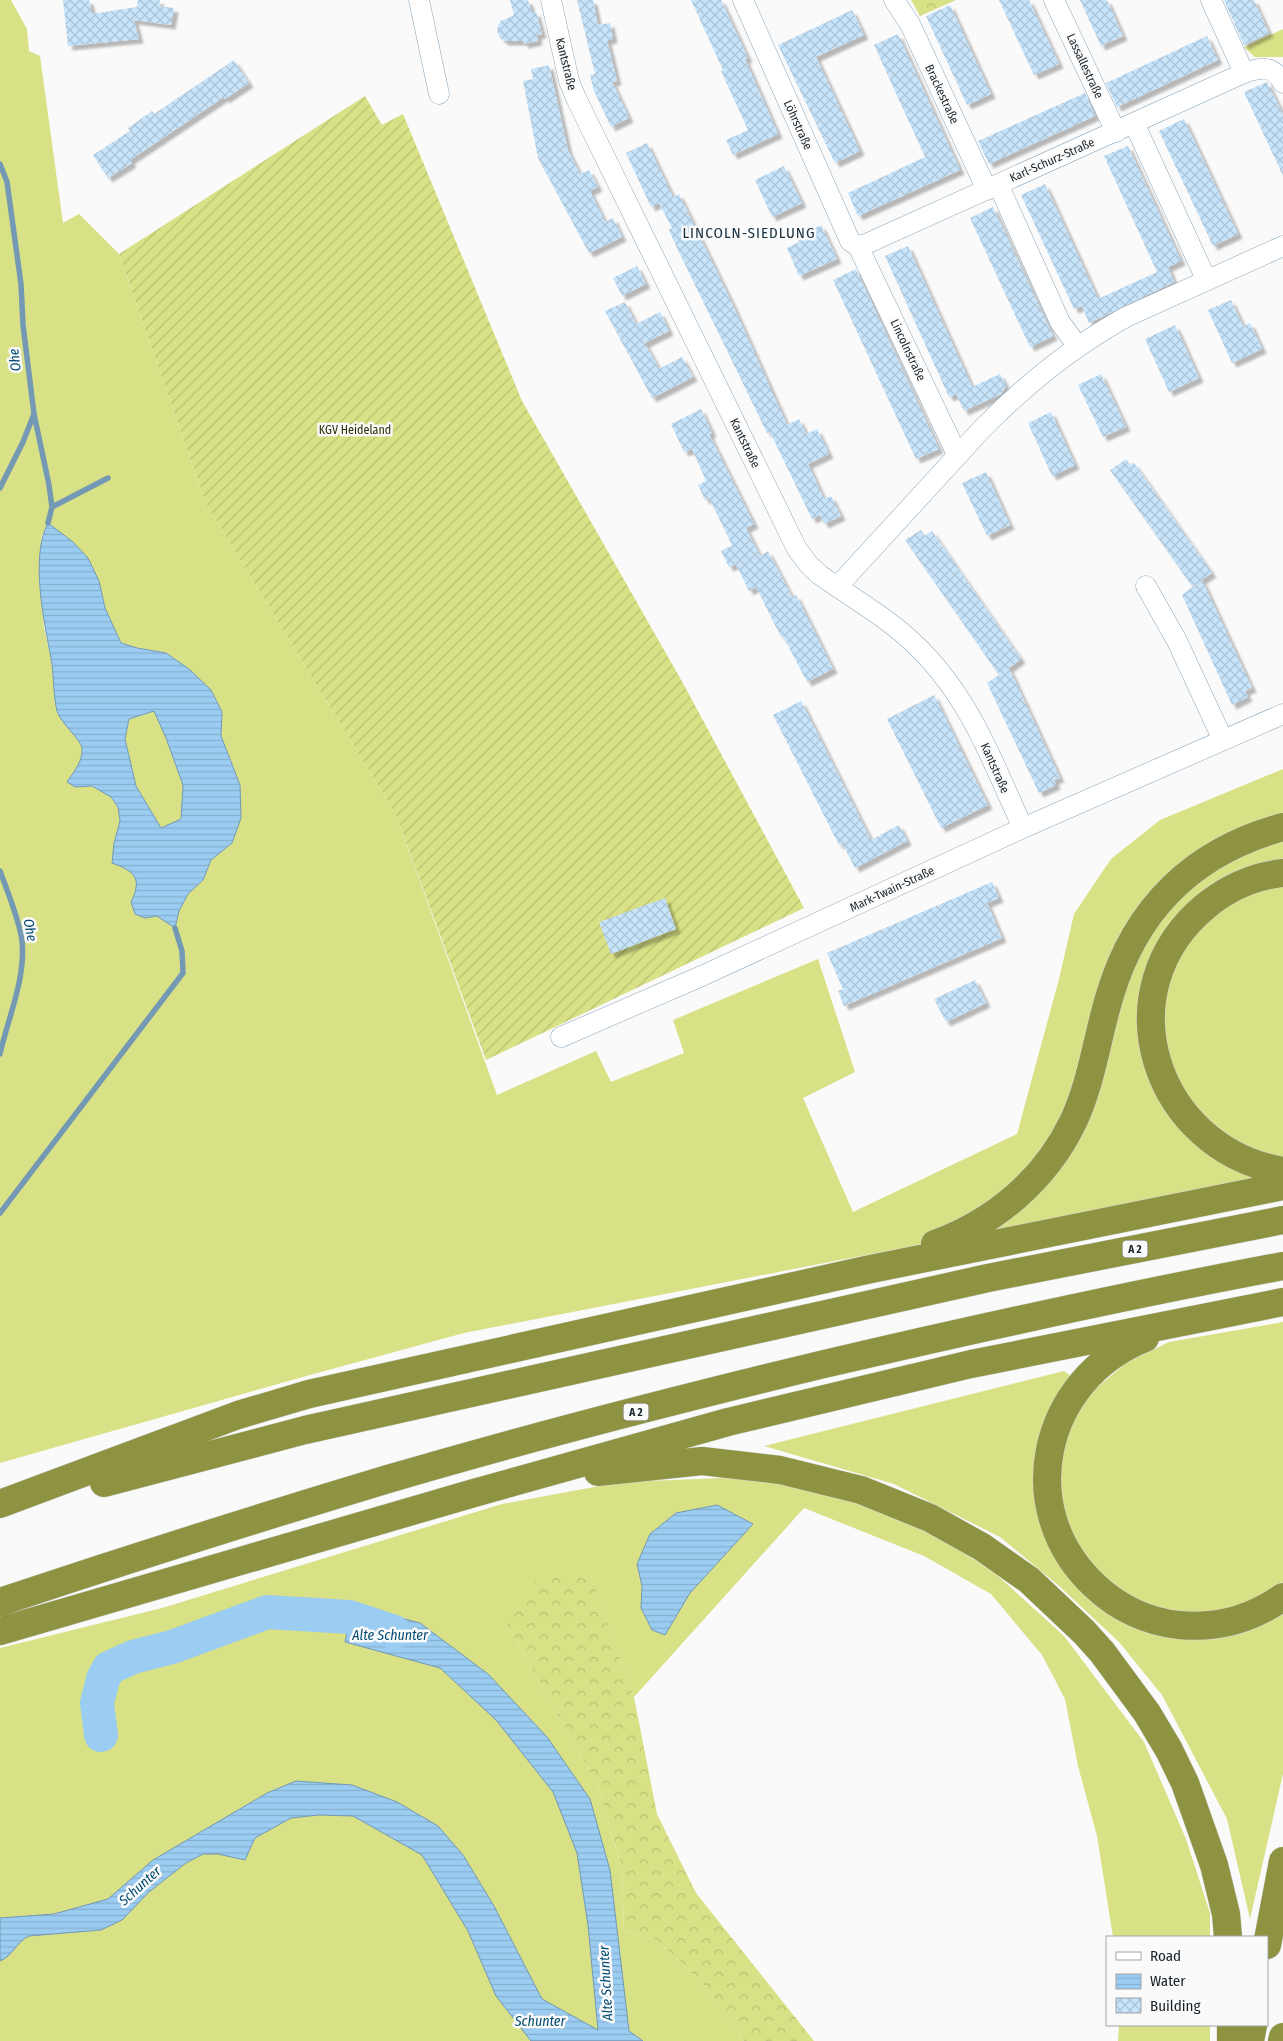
<svg xmlns="http://www.w3.org/2000/svg" width="1283" height="2041" font-family="'Fira Sans Condensed',sans-serif">
<defs>
<pattern id="forest-crowns" width="20" height="18" patternUnits="userSpaceOnUse" patternTransform="scale(1.25)"><rect width="20" height="18" fill="#d8e185"/><path d="M2 6a3 3 0 1 1 6 0M12 15a3 3 0 1 1 6 0" fill="none" stroke="#b9c173"/></pattern>
<pattern id="garden-furrows" width="10" height="10" patternUnits="userSpaceOnUse" patternTransform="scale(1.25)"><rect width="10" height="10" fill="#d8e185"/><path d="M-1 1l2-2M0 10L10 0M9 11l2-2" fill="none" stroke="#b9c173"/></pattern>
<pattern id="water-rules" width="6" height="5" patternUnits="userSpaceOnUse" patternTransform="scale(1.25)"><rect width="6" height="5" fill="#9bccf1"/><path d="M0 2.5h6" fill="none" stroke="#85afcf"/></pattern>
<pattern id="building-cross-hatch" width="8" height="8" patternUnits="userSpaceOnUse" patternTransform="scale(1.25)"><rect width="8" height="8" fill="#c7e4fb"/><path d="M0 0l8 8M0 8l8-8" fill="none" stroke="#aac3d7"/></pattern>
<filter id="shadow"><feDropShadow dx="4.5" dy="4.5" stdDeviation="1" flood-color="#0004"/></filter>
</defs>
<rect width="100%" height="100%" fill="#fafafa"/>
<path fill="#d8e185" fill-rule="evenodd" d="M0,0H11L27,29L29,51L40,56L63,223L79,214L119,254L206,504L396,815L497,1095L596,1051L611,1082L684,1053L673,1020L818,959L855,1072L803,1098L853,1212L1017,1134L1059,979L1074,914L1111,859L1160,820L1283,769V1174L464,1333L299,1378L0,1463ZM42,534L99,581L105,608L121,643L137,648L166,653L189,669L211,690L222,712L221,736L240,785L232,843L211,860L203,880L188,894L179,911L175,927L157,916L145,918L131,902L137,890V881L114,843C116,836 120,828 120,821C121,805 108,791 93,786C84,783 78,789 67,782L81,761L82,746L57,712L51,658L44,627L40,578Z
M1283,29V57H1255L1244,47Z
M154,711L166,738L183,785L181,819L161,828L136,786L125,739L129,719Z
M1283,1322V1774L1250,1919L1227,1819L1162,1695L1119,1642L1059,1586L1000,1537L894,1484L764,1446L1064,1371L1092,1392L1126,1363L1169,1342Z
M724,1478L825,1489L919,1523L997,1575L1064,1636L1144,1742L1186,1839L1210,1913V1937H1113L1097,1836L1078,1766L1065,1699L1042,1655L991,1594L924,1556L804,1508L634,1697L589,1572L507,1624L597,1784L622,1869L624,1931L657,1940L706,1987L744,2041H643L629,2031L624,2041H0V1648L162,1608L502,1504L621,1482Z
M1119,2025H1210V2041H1118Z"/>
<path fill="url(#forest-crowns)" d="M911,0H956L920,16Z
M589,1571L634,1697L657,1814L696,1893L814,2041H744L706,1987L657,1940L624,1931L622,1869L597,1784L507,1624L535,1581Z"/>
<path fill="url(#garden-furrows)" d="M365,96L382,125L403,114L522,401L684,685L804,908L486,1060L396,815L206,504L119,254Z"/>
<path fill="url(#water-rules)" stroke="#7399b5" fill-rule="evenodd" d="M48,523L73,542L88,558L99,581L105,608L121,643L137,648L166,653L189,669L211,690L222,712L221,736L240,785L241,818L232,843L211,860L203,880L188,894L179,911L175,928L157,916L145,918L135,914L131,902C143,878 134,871 112,863L114,843L120,821L118,807L111,797L92,786L75,787L67,782C74,771 83,762 82,748C81,740 60,722 57,711C53,695 54,674 51,658C44,621 30,557 48,523ZM154,711L166,738L183,785L181,819L161,828L136,786L125,739L129,719Z
M717,1505L753,1524L690,1593L665,1635L652,1630L641,1608L642,1586L637,1564L650,1534L676,1513Z
M352,1605L420,1623L488,1674L547,1737L590,1799L610,1870L629,2031L643,2041H531L496,1996L468,1931L422,1855L353,1816L319,1815L291,1818L255,1838L245,1860L218,1854H203L186,1863L149,1892L122,1920L101,1930L29,1936C16,1942 13,1956 0,1961V1918L54,1914L108,1899L153,1860L267,1793L296,1781L352,1785L397,1802L438,1826L463,1855L494,1906L542,1999L598,2030L588,1925L577,1853L553,1792L496,1720L440,1668L345,1642Z"/>
<g fill="none" stroke-linecap="round" stroke-linejoin="round">
<path stroke="#7399b5" stroke-width="5.5" d="M0,164L7,182L21,284L23,325L34,414L23,442L0,488
M34,414L49,485L52,507L48,523
M52,507L108,478
M0,871C7,890 20,922 22,941C26,978 8,1018 0,1054
M0,1213L183,973L182,951L175,928"/>
<path stroke="#9bccf1" stroke-width="34" d="M101,1735L97,1703L103,1679L109,1668L133,1657L172,1647L267,1612L349,1617L394,1632"/>
</g>
<path fill="url(#building-cross-hatch)" filter="url(#shadow)" d="M63,0H89L92,14L137,7L138,0H160L159,6L174,8L171,25L134,20L139,39L68,46Z
M510,0H528L532,13L536,12L542,34L537,35L538,41L524,44L523,41H505L500,38L497,31L498,25L501,21L514,15Z
M577,0H593L598,25L610,23L613,39L607,40L617,81L612,82L629,118L611,127L594,91L590,75L595,74Z
M691,0H721L748,58L745,59L778,134L733,155L726,140L748,130L721,71L723,70Z
M999,0H1029L1059,64L1034,75Z
M1080,0H1107L1123,36L1101,46Z
M1224,0H1254L1269,33L1244,45Z
M950,5L991,94L967,105L926,16Z
M852,10L864,35L816,57L860,151L835,163L778,45Z
M898,34L960,170L858,216L848,193L925,157L874,45Z
M1207,36L1218,60L1117,107L1106,83Z
M234,60L249,83L225,99L224,97L130,160L132,163L108,178L93,155L130,131L128,128L152,111L154,114Z
M549,65L568,150L580,174L589,170L598,187L590,191L605,222L613,218L622,237L589,253L538,158L523,81L533,79L531,69Z
M1267,82L1283,114V176L1244,92Z
M1085,93L1095,116L989,164L978,141Z
M1184,119L1238,234L1213,246L1159,131Z
M647,143L673,197L679,194L731,301L787,425L799,419L806,434L817,429L829,454L808,464L824,499L831,496L841,516L824,524L820,515L812,519L770,432L767,433L677,248L669,230L672,228L659,203L651,207L626,153Z
M1128,146L1181,261L1157,272L1104,156Z
M784,166L802,203L772,217L755,180Z
M1045,184L1098,299L1168,267L1174,282L1089,323L1082,306L1074,309L1021,195Z
M993,207L1053,336L1030,347L970,218Z
M821,225L837,259L799,276L787,248L799,242L796,236Z
M908,246L972,387L1000,374L1006,386L1001,394L964,411L956,394L949,397L885,256Z
M637,266L646,284L622,296L613,278Z
M856,269L939,449L916,459L833,280Z
M1231,300L1243,326L1250,323L1262,349L1232,363L1208,310Z
M625,302L636,324L660,312L669,331L645,343L659,369L682,357L693,377L652,398L605,311Z
M1175,325L1199,378L1169,392L1145,339Z
M1101,374L1126,427L1103,437L1078,385Z
M701,409L712,433L709,434L754,524L746,528L760,556L768,551L792,597L796,595L833,669L807,682L783,636L781,637L756,587L749,591L736,564L729,567L721,551L732,545L709,498L705,500L698,485L706,481L692,449L684,452L671,424Z
M1051,412L1075,465L1052,476L1028,423Z
M1126,459L1130,465L1134,463L1212,573L1192,586L1110,470Z
M986,472L1010,525L987,536L962,483Z
M921,530L925,536L932,531L1021,659L999,675L905,540Z
M1202,580L1252,688L1245,691L1248,697L1232,705L1182,595Z
M1009,668L1060,778L1054,780L1056,785L1039,793L987,683Z
M934,695L988,805L941,828L887,719Z
M801,701L871,840L899,825L907,841L855,868L842,843L839,845L773,715Z
M992,882L999,898L987,903L1002,938L844,1006L838,991L843,989L827,953Z
M665,898L676,929L611,954L599,922Z
M975,980L986,1003L946,1022L934,999Z"/>
<g fill="none" stroke-linecap="round" stroke-linejoin="round">
<g stroke="#8aa6bb" stroke-width="21">
<path id="minor" d="M419,0L439,94
M551,0L569,81L576,98L797,549L809,565L820,575C845,593 871,608 895,627C964,681 988,752 1023,828
M743,0L850,241L858,246
M894,0L910,24L987,190
M1054,0L1116,132
M1211,0L1244,73
M1134,123L1206,279
M998,184L1060,322L1078,347
M858,246L866,244L1244,73C1261,67 1273,65 1283,83
M858,246L954,448L959,454
M1146,586L1177,641L1223,740
M837,587L981,430C1024,386 1072,347 1126,317L1283,246
M561,1037L704,975L1023,828L1283,714"/>
</g>
<g stroke="#d5d7d8" stroke-width="29">
<path id="highway" d="M1283,873C1255,876 1228,888 1207,905C1102,990 1154,1149 1283,1171
M935,1244C995,1222 1045,1180 1073,1122C1092,1082 1097,1037 1110,995C1136,907 1195,851 1283,827
M1145,1338C1042,1379 1012,1509 1095,1586C1118,1608 1148,1622 1179,1625C1218,1629 1252,1619 1283,1597
M598,1472L702,1461L780,1470L861,1490L930,1518L982,1547L1029,1580L1084,1632L1102,1652L1147,1713L1169,1750L1185,1783L1214,1865L1226,1914L1228,1937
M104,1483L305,1430L988,1278L1283,1220
M0,1504L238,1415L309,1394L866,1270L1283,1186
M0,1602C129,1559 258,1518 388,1479C531,1437 675,1400 820,1365C974,1329 1128,1295 1283,1266
M0,1631L474,1493L728,1422L971,1364L1283,1302
M1267,1945L1283,1861
M1231,2041V2025
M1250,2041L1253,2025
M1282,2041L1283,2037"/>
</g>
<use href="#minor" stroke="#fff" stroke-width="20"/>
<use href="#highway" stroke="#8d9340" stroke-width="28"/>
</g>
<g text-anchor="middle" dominant-baseline="central" stroke-width="5" stroke-linejoin="round" paint-order="stroke">
<g fill="#fafafa" stroke="#5a6268" stroke-width="1">
<rect x="1122.5" y="1240.5" width="25" height="17" rx="4"/>
<rect x="623.5" y="1403.5" width="25" height="17" rx="4"/>
</g>
<g font-size="11" font-weight="bold" fill="#162129">
<text x="1135" y="1249">A 2</text>
<text x="636" y="1412">A 2</text>
</g>
<g font-size="12" fill="#162129" stroke="#fafafa">
<text transform="translate(566 64) rotate(76)">Kantstraße</text>
<text transform="translate(1085 66) rotate(65)">Lassallestraße</text>
<text transform="translate(942 94) rotate(65)">Brackestraße</text>
<text transform="translate(798 125) rotate(66)">Löhrstraße</text>
<text transform="translate(1052 160) rotate(-24)">Karl-Schurz-Straße</text>
<text transform="translate(908 350) rotate(65)">Lincolnstraße</text>
<text transform="translate(745 443) rotate(64)">Kantstraße</text>
<text transform="translate(995 768) rotate(66)">Kantstraße</text>
<text transform="translate(892 889) rotate(-25)">Mark-Twain-Straße</text>
</g>
<g font-size="12" fill="#2c2f05" stroke="#fafafa">
<text x="355" y="430">KGV Heideland</text>
</g>
<g font-size="14" font-style="italic" fill="#004a71" stroke="#fafafa">
<text transform="translate(15 360) rotate(-97)">Ohe</text>
<text transform="translate(30 930) rotate(79)">Ohe</text>
<text x="390" y="1635">Alte Schunter</text>
<text transform="translate(140 1886) rotate(-42)">Schunter</text>
<text transform="translate(606 1983) rotate(-93)">Alte Schunter</text>
<text x="540" y="2021">Schunter</text>
</g>
<g font-size="15" letter-spacing="1" fill="#162f40" stroke="#fafafa">
<text x="749" y="233">LINCOLN-SIEDLUNG</text>
</g>
</g>
<rect x="1106" y="1936" width="162" height="90" fill="#fafafa" stroke="#9fa3a6"/>
<rect x="1116" y="1952" width="25" height="8" fill="#ffffff" stroke="#9fa3a6"/>
<text x="1150" y="1961" font-size="15" fill="#162129">Road</text>
<rect x="1116" y="1974" width="25" height="15" fill="url(#water-rules)" stroke="#9fa3a6"/>
<text x="1150" y="1986" font-size="15" fill="#162129">Water</text>
<rect x="1116" y="1998" width="25" height="15" fill="url(#building-cross-hatch)" stroke="#9fa3a6"/>
<text x="1150" y="2011" font-size="15" fill="#162129">Building</text>
</svg>
